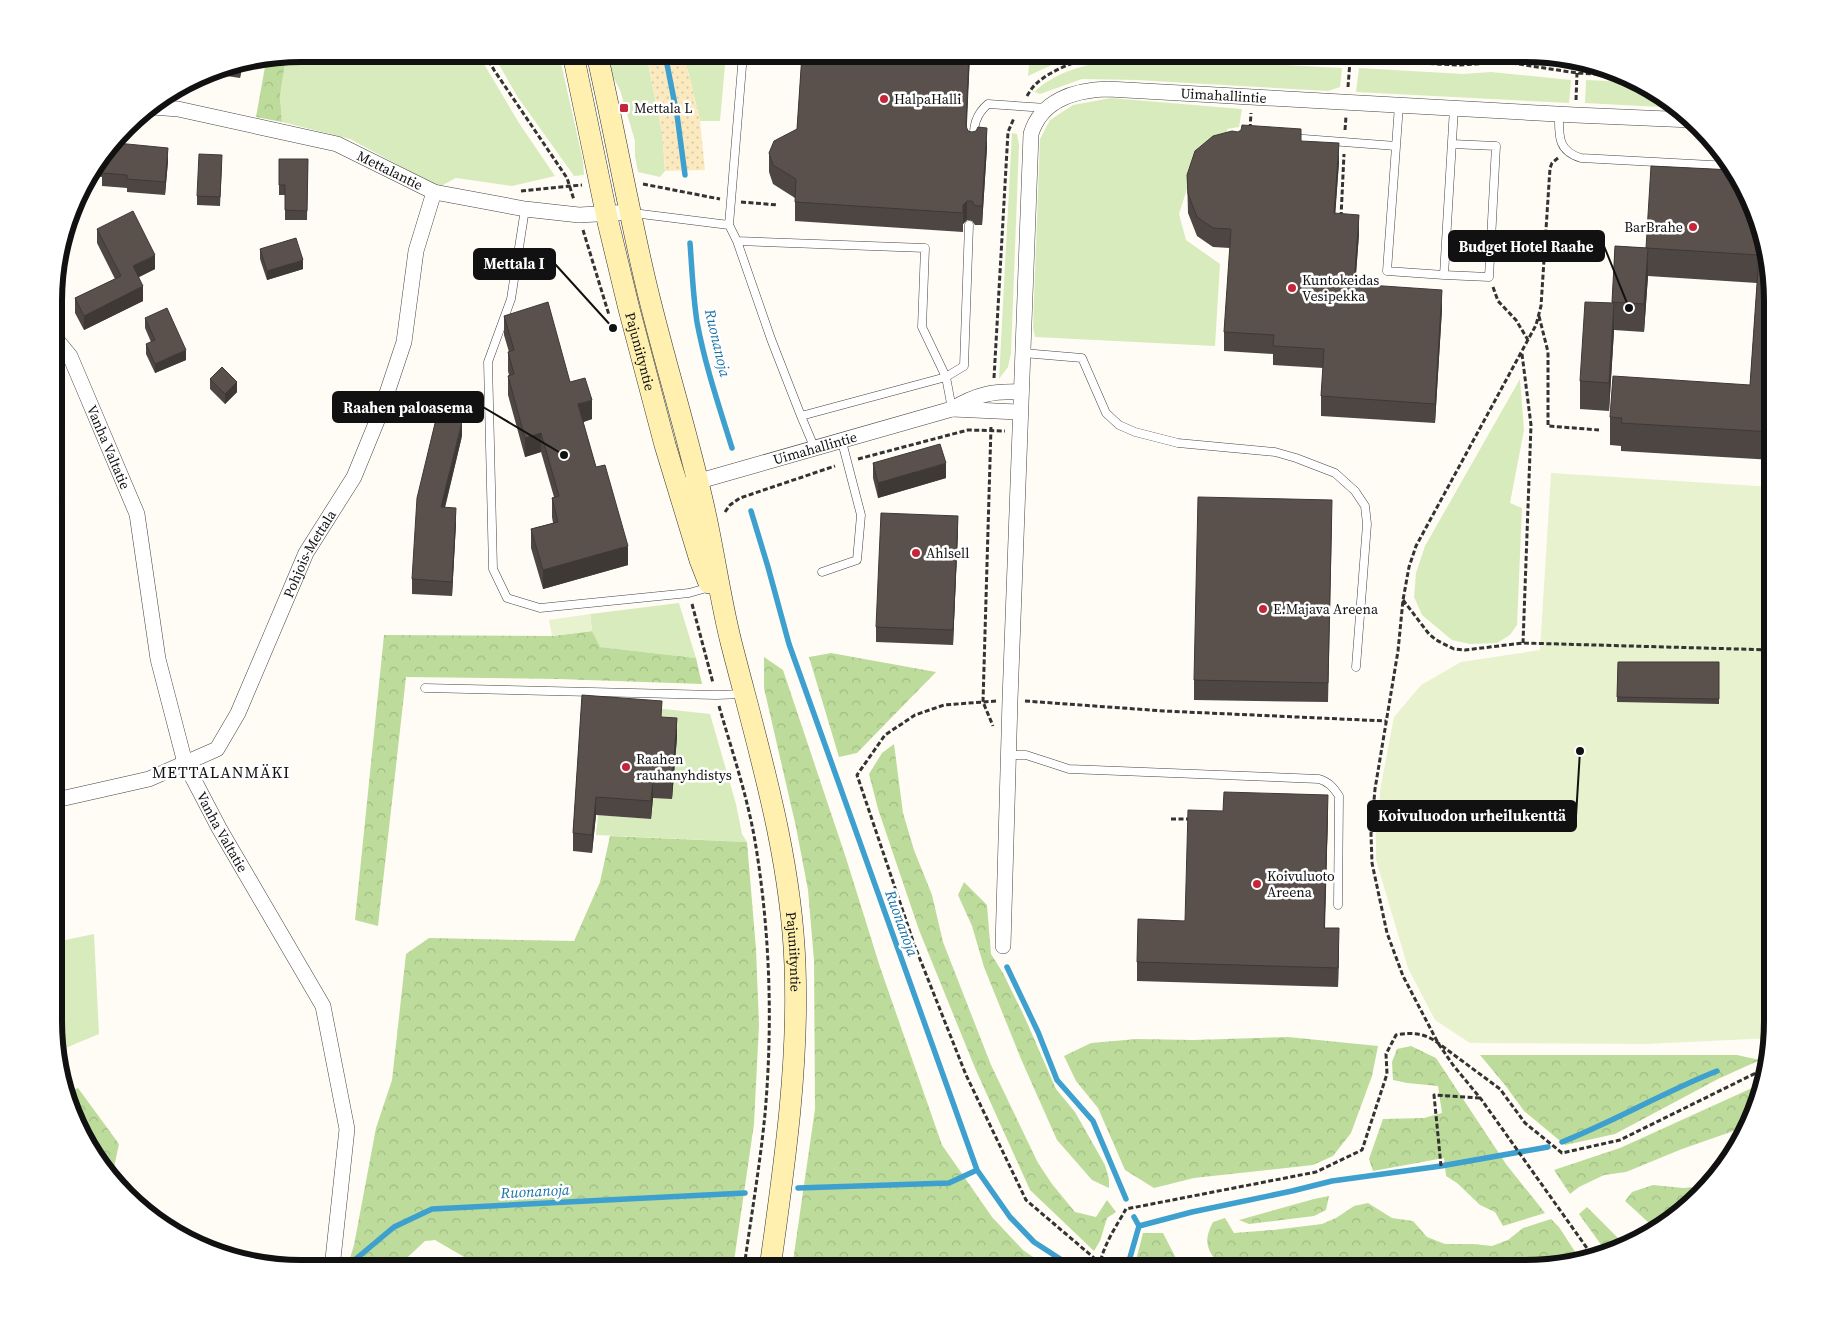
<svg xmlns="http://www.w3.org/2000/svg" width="1827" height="1322" font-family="'Source Serif 4',serif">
<defs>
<pattern id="forest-crowns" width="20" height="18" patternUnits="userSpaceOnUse" patternTransform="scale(1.25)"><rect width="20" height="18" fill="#bddc9b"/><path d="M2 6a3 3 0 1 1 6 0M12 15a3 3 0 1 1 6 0" fill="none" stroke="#a1bc84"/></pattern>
<pattern id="sand-dots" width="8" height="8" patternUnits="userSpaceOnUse" patternTransform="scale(1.25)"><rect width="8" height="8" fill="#fbeac0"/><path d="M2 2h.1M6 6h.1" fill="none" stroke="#d6c8a4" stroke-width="1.8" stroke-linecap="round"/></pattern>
</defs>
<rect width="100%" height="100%" fill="#fffcf5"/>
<path fill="#d8ebbd" d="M302,54H478L519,123L555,176L512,186L456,178L439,187L350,139L282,122L280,96L286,57Z
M493,54H559L583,161L584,175L574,176L517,96Z
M605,54H646L662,132L665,171L660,177L638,172L635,156V141L620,90L610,71Z
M684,54H726L720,121H700Z
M1030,54H1075L1028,76Z
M1134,57L1342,68L1340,87L1328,91L1137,80L1082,79L1040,94L1034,92C1062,66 1098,63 1134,57Z
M1359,68L1463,74L1491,72L1571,80L1569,103L1356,92Z
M1586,80L1633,82L1679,108L1585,103Z
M1111,98L1242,109L1239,127L1227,129L1228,153L1192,173L1179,214L1186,240L1220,264L1215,346L1035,337L1033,327L1040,139L1050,120L1073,105Z
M1012,133L1017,134L1019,145L1011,353L1008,367L999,379Z
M1520,379L1524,430L1510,503L1522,508L1517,625L1510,635L1497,643L1470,644L1452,640L1422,615L1414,597L1416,573L1425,546Z
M679,603L696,658L599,647L592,631L590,614Z
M655,708L710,714L736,804L742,834L747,842L596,835L598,815L651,819Z
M94,934L99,1034L56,1052V942Z"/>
<path fill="url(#forest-crowns)" d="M286,57L280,96L282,122L256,117L266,61Z
M592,631L600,647L696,658L702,684L558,679L406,677L378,926L355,920L384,635L552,636Z
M831,653L936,672L857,753L839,757L809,657Z
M764,657L783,670L846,858L880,967L942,1145L992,1217L1023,1250L1049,1268H792L815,1109L814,961L808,890L796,827L764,688Z
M894,744L903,813L914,850L932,895L943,942L991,1065L1038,1163L1052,1184L1075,1212L1096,1217L1107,1200L1116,1212L1107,1218L1100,1241L1094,1251L1030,1190L975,1068L919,930L878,809L869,774L882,753Z
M610,836L747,842L756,949L759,1025L754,1124L733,1268H483L435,1240L425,1241L396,1268H347L354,1245L376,1128L392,1080L406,954L429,938L574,941L600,882Z
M964,882L987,905L991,954L1003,973L1025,1018L1056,1089L1075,1112L1105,1165L1109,1179V1188L1092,1180L1057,1140L1021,1059L984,967L972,926L958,895Z
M1288,1037L1378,1046L1372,1076L1351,1133L1333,1156L1313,1165L1194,1178L1154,1188L1125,1170L1098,1108L1076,1081L1064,1056L1091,1043L1137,1039L1194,1040Z
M1411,1046L1436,1058L1506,1164L1545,1213L1503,1226L1495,1212L1480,1205L1457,1183L1446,1176L1444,1158L1373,1171L1369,1159L1383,1119L1424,1118L1442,1113L1438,1086L1407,1083L1393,1080L1392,1062L1397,1049Z
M1480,1055H1737L1760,1060L1718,1079L1615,1134L1565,1145L1524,1111L1505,1085Z
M1763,1083L1760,1100L1745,1127L1682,1149L1626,1172L1604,1175L1579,1187L1570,1194L1554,1170L1620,1148Z
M78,1088L119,1144L113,1172L118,1179L87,1144L69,1091Z
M1653,1185L1683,1188L1707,1186L1676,1217L1654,1231L1648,1222L1625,1201L1632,1192Z
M1329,1196L1326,1210L1314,1216L1249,1224L1239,1220L1314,1199Z
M1368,1203L1392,1218L1413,1221L1427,1237L1445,1244H1473L1492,1246L1508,1240L1523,1228L1551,1219L1559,1227L1581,1261L1525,1268H1317L1291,1258L1275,1266L1274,1268H1222C1208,1252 1202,1243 1213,1222L1225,1218L1234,1233L1273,1230L1322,1224L1336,1218L1354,1206Z
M1587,1207L1626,1246L1607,1253L1579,1214Z
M1143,1233H1163L1181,1268H1134Z"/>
<path fill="url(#sand-dots)" d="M646,54H684L700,121L705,170L665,171L662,132Z"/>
<path fill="#e8f2cf" d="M1551,473L1773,487L1772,1038L1646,1044L1470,1043L1435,1020L1408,968L1376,860V832L1381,785L1394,717L1421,685L1461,662L1540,650Z
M590,614L592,631L552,636L549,620Z"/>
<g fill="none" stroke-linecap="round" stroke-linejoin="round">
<path stroke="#3ea0cf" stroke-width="5.5" d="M665,54L677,115L685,175
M690,243C692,269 693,296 697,322C705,365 719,406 732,448
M751,511L768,567L789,644L977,1170L1010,1217L1034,1242L1074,1268
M1007,967L1038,1032L1057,1080L1093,1121L1126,1199
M1562,1142C1615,1121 1664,1092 1717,1071
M798,1188L949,1183L977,1170
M1134,1217L1139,1226
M345,1268L394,1227L432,1209L745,1193
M1127,1268L1139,1226L1192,1212L1292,1191L1332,1181L1441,1166L1548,1147"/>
<g stroke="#444" stroke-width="9">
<path id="lane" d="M743,54L729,225L737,241L925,248L922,327L946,377L952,409
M1399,105L1387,271L1444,275L1454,108
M1559,114C1559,135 1557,151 1581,158L1730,166
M1291,138L1396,146
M973,141C974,126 975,115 988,104L1047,108
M525,209L511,299L488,362L493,569L507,598L540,608L689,593L710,587
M633,213L729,225
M737,241L771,339L801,416L946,377L964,366L969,225
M1444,275L1489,277L1496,146L1452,144
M1023,353L1082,358L1106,413L1119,425L1135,432L1178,443L1275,452L1296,458L1335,473L1355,491L1365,506L1367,524L1356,667
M801,416L815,449
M822,572L857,560L861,515L842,442
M425,688L716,695L744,694
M1008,755H1026L1069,769L1319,779C1329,782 1333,787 1339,796L1338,905"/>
</g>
<g stroke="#444" stroke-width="16">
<g id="street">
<path id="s1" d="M152,107L178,109L337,144L434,192L525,209L579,215L631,212"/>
<path id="s2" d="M56,339L70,356L137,514L158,659L185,763L219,828L323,1006L347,1129L332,1268"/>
<path d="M952,409L1020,412"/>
<path id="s3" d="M689,484L952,409C977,394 993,391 1021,392"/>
<path id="s4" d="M56,800L149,779L217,749L238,713L306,553L354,477L381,411L404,342L416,251L434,192"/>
<path id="s5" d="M1003,946L1010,700L1031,134C1041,100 1075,90 1108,89L1575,115L1692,120"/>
</g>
</g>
<g stroke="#333" stroke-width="22">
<g id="secondary">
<path id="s6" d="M573,54L608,222L629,309L665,445L700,560L709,583"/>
<path id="s7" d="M597,54C613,125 626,196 642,267C660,348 686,427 704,508C714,552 720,598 731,642C758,748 791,854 795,965C799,1067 784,1167 770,1268"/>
</g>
</g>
<path stroke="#333" stroke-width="3" stroke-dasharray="5 2.5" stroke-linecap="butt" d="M485,54L494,70L567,178L574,200
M1227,54L1459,65L1505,62L1577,73L1620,75
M1505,62V54
M1348,87L1350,61
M1027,96C1030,91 1033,86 1037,83C1052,69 1084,58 1103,54
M1576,100L1577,73
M1250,129L1251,113
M1345,130L1346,116
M1558,158L1552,163L1550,168L1541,306L1536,325L1416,546L1409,567L1403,600L1398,651L1375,789L1371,834L1372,863L1387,933L1403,976L1438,1043L1453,1065L1481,1099L1594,1258
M643,184L720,199
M521,191L582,185
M741,202L778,205
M1341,217L1344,154
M583,230L609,315
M1493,287L1498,301L1516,320L1528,340
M1539,316L1548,352V426L1599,430
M1522,354L1531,425L1523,643
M994,378L1008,132L1014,118
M991,427L983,702L993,726
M858,459L968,430L1005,431
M725,512L730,505L740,498L835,466
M1403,600L1429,634L1436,640L1454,649L1465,650L1523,643L1773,650
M692,604L713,683
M996,701L944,705L915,715L885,735L857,775L914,944L966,1075L1026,1200L1100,1263
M1025,701L1164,711L1386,721
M719,706C732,751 747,795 755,841C770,931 773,1023 765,1114C760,1165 751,1217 744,1268
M1171,819H1191
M1441,1166L1434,1095L1480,1098
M1100,1268C1100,1250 1117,1225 1126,1209L1316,1172L1362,1150L1387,1074L1386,1054L1396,1035C1412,1032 1425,1033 1438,1043L1500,1089L1525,1123L1562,1153L1620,1140L1766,1068"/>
<use href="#lane" stroke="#fff" stroke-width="8"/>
<use href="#street" stroke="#fff" stroke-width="15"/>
<use href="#secondary" stroke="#fff0b0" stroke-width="21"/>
</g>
<path fill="#4d4642" d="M802,54H970L966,128L968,131L987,147L982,225H975L972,221L967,220L963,224V232L795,221V198L773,184L769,172V153L797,129Z
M242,66L240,78L207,73Z
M1301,141L1339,162L1335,213L1359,234L1355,284L1442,309L1435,423L1321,416V396L1323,368L1273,365V354L1224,351V332L1230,248L1213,247L1197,236L1188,213L1187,175Z
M117,143L168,161L165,195L127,192V188L102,186V177L92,175Z
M279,159H308L307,220H285V195H279Z
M222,164L220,206L197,205V196Z
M1733,170L1773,286V460L1621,451V446L1610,445V417L1750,385L1757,283L1648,276L1644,332L1614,330L1609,411L1580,409V381L1612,303L1615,246L1646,248Z
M97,229L155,269L139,277L143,301L84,330L75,313V298L115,279L97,243Z
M260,249L303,269L267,280L260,259Z
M504,316L570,382L592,419L583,422L596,467L628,565L543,589L531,548V529L553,523L552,517V498L554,497L541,452L525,457L508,395V376L509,375L508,371V352H509L504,335Z
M145,318L186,360L155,373L146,354V344L151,342L145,328Z
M210,379L237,392L225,404L210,389Z
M462,436L445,508L456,523L452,596L412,594V579Z
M873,463L946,478L878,498L873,478Z
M1332,519L1328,702L1194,700V680Z
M958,530L953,645L876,642V627Z
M1618,662H1719V704L1617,702Z
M582,695L662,717L677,737L672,799L653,798L651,819L596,815L592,853L573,851V833Z
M1328,814L1325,928L1339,947L1338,987L1137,981V962L1185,921Z"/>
<path fill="#3f3936" d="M969,54H970L966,146V126Z
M240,66H242L240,78Z
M987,128V147L982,225V206Z
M1339,143V162L1334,232V213Z
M168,148V161L165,195V182Z
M967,201V220L963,224V232V205Z
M1359,215V234L1354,303V284Z
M1648,248V276L1644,332V304Z
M155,255V269L133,280V266Z
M303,260V269L267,280V271Z
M143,286V301L84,330V316Z
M1442,290V309L1435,423V404Z
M1614,303V331L1609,411V383Z
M186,350V360L155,373V364Z
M237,382V392L225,404V394Z
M592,400V419L578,424V404Z
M462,421V436L441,522V507Z
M541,433V452L525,457V438Z
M946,463V478L878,498V483Z
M456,508V523L452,596V582Z
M958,516V530L953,645V630Z
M628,546V565L543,589V570Z
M677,718V737L672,799V781Z
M653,779V798L651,819V801Z
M1328,795V814L1324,947V928Z
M596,797V815L592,853V835Z
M1339,928V947L1338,987V968Z"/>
<path fill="#5a514d" stroke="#3f3936" d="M802,54H969L966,126L968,131L972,132L976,131L978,127L987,128L982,206H975L972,201H967L963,205V213L795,202L796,179L773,165L769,153L774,141L797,129Z
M240,66V68L233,67Z
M1242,125L1301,129V141L1339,143L1334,213L1359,215L1354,284L1442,290L1435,404L1321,396L1324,349L1273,346L1274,335L1224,332L1231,229L1213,228L1197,217L1188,194L1187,175L1195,151L1213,136L1232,131L1238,132L1241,130Z
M117,143L168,148L165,182L127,179V175L102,173V164H101Z
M199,154L222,155L220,197L197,196Z
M279,159H308L307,211L285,210V185H279Z
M1651,166L1733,170L1748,192L1773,286V432L1621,423L1622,418L1610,417L1613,376L1750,385L1759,255L1646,248Z
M133,211L155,255L133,266L143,286L84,316L75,298L121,276L97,229Z
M296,238L303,260L267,271L260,249Z
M1615,246L1648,248L1644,304L1612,302Z
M548,302L570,382L585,378L592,400L578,404L596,467L605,465L628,546L543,570L531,529L558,522L552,498L559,496L541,433L525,438L508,376L514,374L508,352L514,350L504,316Z
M1585,302L1614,303L1609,383L1580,381Z
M167,308L186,350L155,364L146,344L155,340L145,318Z
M222,367L237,382L225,394L210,379Z
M437,415L462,421L441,507L456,508L452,582L412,579L417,498Z
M940,444L946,463L878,483L873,463Z
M1198,497L1332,500L1328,683L1194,680Z
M881,513L958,516L953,630L876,627Z
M1618,662H1719V699L1617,697Z
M582,695L662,701L661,717L677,718L672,781L653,779L651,801L596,797L592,835L573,833Z
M1224,792L1328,795L1324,928H1339L1338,968L1137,962L1138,919L1185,921L1188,810L1223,811Z"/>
<g fill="#c42539" stroke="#fff" stroke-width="2">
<circle cx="884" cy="99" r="5"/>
<rect x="619" y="103" width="10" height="10" rx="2.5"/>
<circle cx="1693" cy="227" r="5"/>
<circle cx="1292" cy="288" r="5"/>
<circle cx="916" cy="553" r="5"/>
<circle cx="1263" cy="609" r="5"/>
<circle cx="626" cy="767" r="5"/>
<circle cx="1257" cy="884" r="5"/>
</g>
<g text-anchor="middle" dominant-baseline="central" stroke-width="5" stroke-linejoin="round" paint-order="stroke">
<g font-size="14" fill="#111" stroke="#fff">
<text stroke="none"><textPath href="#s5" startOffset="1024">Uimahallintie</textPath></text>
<text stroke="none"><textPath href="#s1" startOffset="248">Mettalantie</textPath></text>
<text stroke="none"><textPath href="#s6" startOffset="305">Pajuniityntie</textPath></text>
<text stroke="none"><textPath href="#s2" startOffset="121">Vanha Valtatie</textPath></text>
<text stroke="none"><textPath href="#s3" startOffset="131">Uimahallintie</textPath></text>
<text stroke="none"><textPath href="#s4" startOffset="386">Pohjois-Mettala</textPath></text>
<text stroke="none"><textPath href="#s2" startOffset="526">Vanha Valtatie</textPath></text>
<text stroke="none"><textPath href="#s7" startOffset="920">Pajuniityntie</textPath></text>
</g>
<g font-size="14" fill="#111" stroke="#fff" text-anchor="start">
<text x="894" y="99">HalpaHalli</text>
<text x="634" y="108">Mettala L</text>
<text x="1683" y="227" text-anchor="end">BarBrahe</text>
<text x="1302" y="280">Kuntokeidas<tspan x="1302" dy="16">Vesipekka</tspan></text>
<text x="926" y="553">Ahlsell</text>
<text x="1273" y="609">E.Majava Areena</text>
<text x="636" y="759">Raahen<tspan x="636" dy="16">rauhanyhdistys</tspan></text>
<text x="1267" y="876">Koivuluoto<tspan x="1267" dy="16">Areena</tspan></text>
</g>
<g font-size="15" font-style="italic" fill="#1772a6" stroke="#fff">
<text transform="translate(718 343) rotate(77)">Ruonanoja</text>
<text transform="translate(902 923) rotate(70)">Ruonanoja</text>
<text transform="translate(535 1191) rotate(-3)">Ruonanoja</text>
</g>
<g font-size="16" letter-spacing="1" fill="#111" stroke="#fff">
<text x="221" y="772">METTALANMÄKI</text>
</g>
</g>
<path d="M0 0H1827V1322H0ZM301 62H1525A239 239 0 0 1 1764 301V1021A239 239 0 0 1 1525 1260H301A239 239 0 0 1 62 1021V301A239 239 0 0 1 301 62Z" fill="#fff" fill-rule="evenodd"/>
<path fill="none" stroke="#111" stroke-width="6" d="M301 62H1525A239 239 0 0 1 1764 301V1021A239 239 0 0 1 1525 1260H301A239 239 0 0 1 62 1021V301A239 239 0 0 1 301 62Z"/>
<path fill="none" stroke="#111" stroke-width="2" d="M1629 308L1604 246M613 328L555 264M564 455L483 407M1580 751L1576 816"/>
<g fill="#111" stroke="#fff" stroke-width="2">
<circle cx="1629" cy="308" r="5"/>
<circle cx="613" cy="328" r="5"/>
<circle cx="564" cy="455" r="5"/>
<circle cx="1580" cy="751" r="5"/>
</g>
<g fill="#111" stroke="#111" stroke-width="2">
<rect x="1449" y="231" width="155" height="30" rx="5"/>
<rect x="474" y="249" width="81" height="30" rx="5"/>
<rect x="333" y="392" width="150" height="30" rx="5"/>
<rect x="1368" y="801" width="208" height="30" rx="5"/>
</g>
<g font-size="15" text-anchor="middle" font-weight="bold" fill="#fff">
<text x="1526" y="252">Budget Hotel Raahe</text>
<text x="514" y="269">Mettala I</text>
<text x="408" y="413">Raahen paloasema</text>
<text x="1472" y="821">Koivuluodon urheilukenttä</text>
</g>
</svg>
